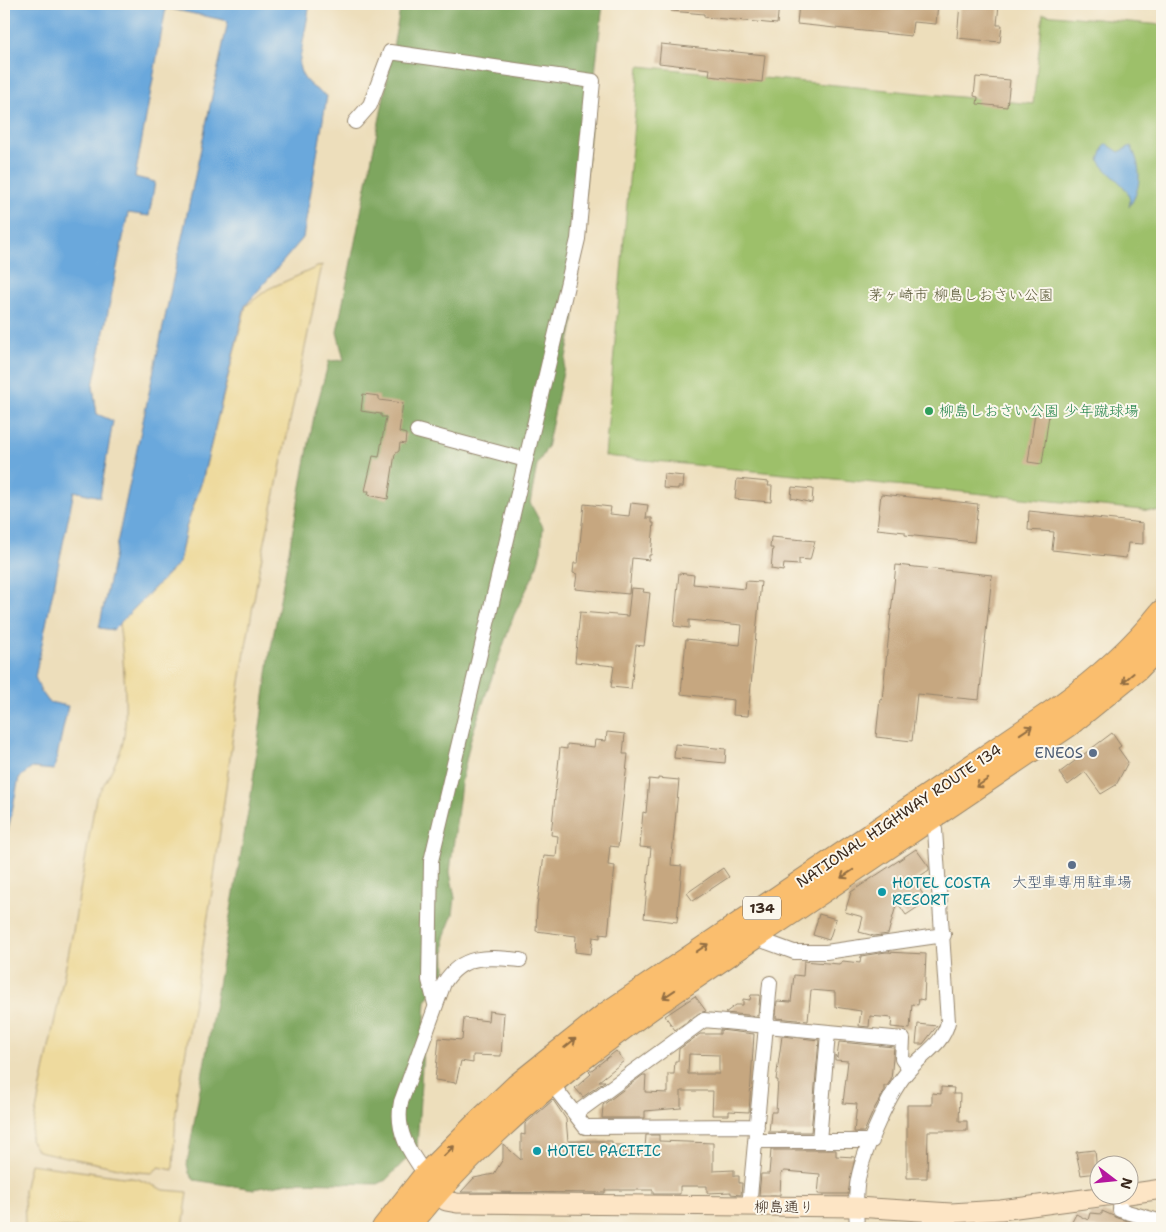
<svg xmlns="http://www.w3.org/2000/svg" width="1166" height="1232" font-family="'Shantell Sans','Klee One',sans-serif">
<rect width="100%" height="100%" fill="#fbf7ec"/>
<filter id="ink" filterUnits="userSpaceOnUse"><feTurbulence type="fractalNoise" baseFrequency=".02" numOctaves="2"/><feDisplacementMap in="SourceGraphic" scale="10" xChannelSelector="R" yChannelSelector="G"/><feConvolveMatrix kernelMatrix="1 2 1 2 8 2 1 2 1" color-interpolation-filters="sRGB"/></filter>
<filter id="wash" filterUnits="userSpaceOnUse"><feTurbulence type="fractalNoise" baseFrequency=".0096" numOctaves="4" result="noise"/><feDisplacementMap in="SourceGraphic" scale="20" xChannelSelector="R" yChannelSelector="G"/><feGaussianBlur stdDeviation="1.12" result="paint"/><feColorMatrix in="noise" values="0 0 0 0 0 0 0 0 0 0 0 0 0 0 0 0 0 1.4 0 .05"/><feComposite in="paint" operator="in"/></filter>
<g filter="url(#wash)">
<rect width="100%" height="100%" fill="#eddebb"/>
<path fill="#9dc06a" stroke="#6c7544" d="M1043,14L1162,25V512L605,456L639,66L1033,104Z"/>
<path fill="#7ea65e" stroke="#5c683e" d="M401,4H603L596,64L573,324L547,448L537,465L530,503L543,527L541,551L535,572L514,615L486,694L471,738L461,784L450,872L455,898L453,914L444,937L445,972L426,1001L417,1148L386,1180L378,1184L294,1182L254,1189L194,1180L189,1173L187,1164L251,795L269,659L314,416L329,361L344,360L337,332L381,112Z"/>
<path fill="#eeda9e" stroke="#94825e" d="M322,265L258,576L240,682L212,892L176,1111L173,1170L159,1167L152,1173L137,1172L38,1151L30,1140L73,931L96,797C106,781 116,764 122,746C129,724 123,648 119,624L179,562L186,528L202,481L246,306L268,289Z
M30,1164L138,1179L164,1190L188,1192L183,1228H25L24,1191Z"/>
<path fill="#6aa8dc" stroke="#52697d" d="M4,4H310L299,64C301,81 313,88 327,96L303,238L245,306L202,481L186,528L179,563L113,630L99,628L228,21L166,8L135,177L155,182L149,216L128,213L93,386L97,414L113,421L100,497L74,491L35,677L41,691L49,702L68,706L54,770L32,768L19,778L4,849Z
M1107,144L1119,152L1131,146C1142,167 1142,188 1129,207C1135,187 1108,177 1099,160L1104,146Z"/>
<g id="blocks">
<path fill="#c6a780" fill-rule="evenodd" d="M671,4H779L777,24L704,17V14L671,11Z
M799,4H938L936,24L913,22L911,36L797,24Z
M960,4H999L997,25H1002L1000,42L957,38Z
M661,44L765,55L762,82L709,76L710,69L659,63Z
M976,77L1010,80L1007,107L977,104L978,97L974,96Z
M363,394L379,396V400L403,403L399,432L406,434L405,444L400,443L399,451L395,454L388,499L368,495L369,491H365L373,456L379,457L386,417H381V414L361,411Z
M1035,413L1049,415L1042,464L1028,462Z
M664,474L684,476L683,487H678V489L663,488Z
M737,479L769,482L768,486H772L771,502L735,499Z
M792,487L813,489L812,503L791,498Z
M881,494L978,504L974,542L905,535V532L877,529Z
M631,503L648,505L646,518H652V523H654L651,555H649V560L632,558L629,594L575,589L577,574L573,573L574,563H578L584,504L611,507L610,514L629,516Z
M1029,511L1143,523V544L1128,543L1126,558L1052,550L1054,532L1028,530Z
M771,537L815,541L810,560L799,559V565L784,564L783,571L771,569L773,548H770Z
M896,565L992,575L979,700L917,694L912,741L876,737L880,699L882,700Z
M679,573L694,575L693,584L745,589L746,581L761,582L748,716L733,715L734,700L681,694L686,639L740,645L742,625L689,620V628L674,626Z
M631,588L644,589L643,592L650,593L644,646L636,645L631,689L611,687L614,666L575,662L580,612L628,616Z
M607,732L625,734L623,754H628L618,847L610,846L608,865L615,866L608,935L600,934V938L593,937L591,954L575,952L576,936L536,931L537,906L544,856L556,857L558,836L551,835L560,748L567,749V744L594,747L595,740L606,741Z
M1112,733L1121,746L1118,748L1128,762L1116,785L1101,794L1085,772L1068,785L1059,773Z
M675,744L726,749L725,763L674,758Z
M658,778L679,780L671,865L682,866L677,922L644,918L651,848L640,847L643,812L646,813L649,779L658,780Z
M916,849L929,867V870L914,880L924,896L920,898L924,903L906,915L897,902L888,934L874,936L859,932L863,917L845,912L851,892Z
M723,868L729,877L693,901L687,893Z
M819,914L836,919L829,940L813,935Z
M886,952L926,954L924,1000L919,999L918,1005L912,1004L910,1029L891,1027L892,1018L870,1016L869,1027L859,1026L861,1011L835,1007V992L811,990L808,1021L776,1018L777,1001L791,1002L794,975L803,976L804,961L839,964L843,961L860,963L861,956Z
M751,995H760L758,1016L725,1013L736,1005H743V999L750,1000Z
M695,996L706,1011L699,1013L675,1030L665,1016Z
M489,1011L504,1013L501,1056L473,1055V1063L461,1061L456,1083L435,1080L439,1038L462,1040L464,1018L488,1021Z
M918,1024L937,1026L923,1044H916Z
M720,1030L754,1034L749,1112L729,1111V1115H712L713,1091H681V1108L645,1111V1118H602L603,1105L643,1075H646L645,1092L668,1093V1074H674L675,1061H678L679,1049L700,1034H720ZM689,1054L719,1055V1074H688Z
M782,1036L819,1040L811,1132H769L771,1112H776L778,1080H776Z
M839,1042L894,1047L891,1080L887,1086H884V1092L874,1109L864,1132H854L857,1104L843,1103L848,1061L835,1060V1055L837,1058Z
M616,1051L624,1061L599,1081H605L583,1097L575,1088L591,1074L589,1072Z
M941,1087L954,1088L953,1094H960L959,1121H967V1131H928L927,1178H907V1105H932V1093L941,1094Z
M553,1100L566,1119L568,1141H612V1145H625V1148H645L646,1135H659V1141L713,1143V1171L734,1170V1176H739V1183H742L741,1195L731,1194V1192L707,1193V1186H680V1194H653V1190H605V1193L461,1192L474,1178L494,1174L503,1159V1144L521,1160V1134L525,1135V1124Z
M771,1150H836V1156L855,1157L848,1194H818L820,1174L785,1171L781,1173L780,1195H759L761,1174H769Z
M1095,1150L1097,1173L1081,1175L1076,1152Z
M1102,1211L1118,1218L1152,1228H1069L1076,1214L1088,1220L1090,1213L1102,1214Z"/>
</g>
</g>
<g filter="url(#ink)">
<use href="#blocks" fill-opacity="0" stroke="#94846c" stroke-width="1"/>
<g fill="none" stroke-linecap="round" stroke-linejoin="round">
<g stroke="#94846c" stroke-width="16">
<path id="street" d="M355,122L370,105L390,52L593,81L578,239L431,861L429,980L435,1004
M417,431L526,460
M753,937L794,952H826L944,935
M551,1083L585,1127L757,1126
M575,1114L704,1020L903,1039L902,1059L909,1069
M755,1141H872
M819,1141L828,1033
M426,1175C409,1152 395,1131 401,1102L444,983C463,953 489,957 520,960
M1121,1195L1120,1210L1162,1222
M749,1207L770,983
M857,1228C856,1212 855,1194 858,1179C864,1150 890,1090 910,1069C924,1053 943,1044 948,1022L935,830L928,819
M928,1228L933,1212"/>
</g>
<g stroke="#94846c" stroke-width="21">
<path id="secondary" d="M430,1180L446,1201L457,1203L856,1207L951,1213L1001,1210L1121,1194
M1128,1194L1162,1189"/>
</g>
<g stroke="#94846c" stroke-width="26">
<path id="highway" d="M384,1228L426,1175L478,1123L517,1086L607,1014L1057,709C1096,681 1132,650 1162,612
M407,1228C504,1104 636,1016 766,929C866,861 967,793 1068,725L1137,669L1162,643"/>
</g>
<use href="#street" stroke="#fff" stroke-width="14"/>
<use href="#secondary" stroke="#fde5c5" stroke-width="19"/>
<use href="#highway" stroke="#fabe6e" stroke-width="24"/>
</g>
<defs><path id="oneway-shaft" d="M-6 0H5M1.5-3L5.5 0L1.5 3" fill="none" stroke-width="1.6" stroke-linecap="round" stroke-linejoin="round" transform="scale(1.25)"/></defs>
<g stroke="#916d42">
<use href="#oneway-shaft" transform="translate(1128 678) rotate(139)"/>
<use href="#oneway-shaft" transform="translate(1026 730) rotate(-34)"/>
<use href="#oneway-shaft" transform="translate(982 783) rotate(146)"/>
<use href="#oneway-shaft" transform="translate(847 874) rotate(146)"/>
<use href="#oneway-shaft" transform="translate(702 948) rotate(-34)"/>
<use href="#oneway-shaft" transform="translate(669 994) rotate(146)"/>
<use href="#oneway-shaft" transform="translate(570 1043) rotate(-39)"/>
<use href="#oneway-shaft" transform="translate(449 1151) rotate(-45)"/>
</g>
</g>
<circle fill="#2e9e5b" stroke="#fbf7ec" stroke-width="2" cx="929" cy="411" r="5"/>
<g fill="#5c6f8a" stroke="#fbf7ec" stroke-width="2">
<circle cx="1093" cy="753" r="5"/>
<circle cx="1072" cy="865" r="5"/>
</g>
<g fill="#0f9aa8" stroke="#fbf7ec" stroke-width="2">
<circle cx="882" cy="892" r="5"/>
<circle cx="537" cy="1151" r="5"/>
</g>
<g text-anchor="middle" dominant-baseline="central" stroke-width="4" stroke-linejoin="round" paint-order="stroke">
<rect fill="#fbf7ec" stroke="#75685c" stroke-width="1" x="743" y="896.5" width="38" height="23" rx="4"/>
<g font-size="14" font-weight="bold" fill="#3b2a1e">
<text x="762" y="908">134</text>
</g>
<g font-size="15" fill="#585735" stroke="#fbf7ec">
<text x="961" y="295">茅ヶ崎市 柳島しおさい公園</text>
</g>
<g font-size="15" fill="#27864d" stroke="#fbf7ec" text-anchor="start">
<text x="939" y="411">柳島しおさい公園 少年蹴球場</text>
</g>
<g font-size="15" fill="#4e5e75" stroke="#fbf7ec" text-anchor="end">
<text x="1083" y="753">ENEOS</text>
<text x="1072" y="882" text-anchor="middle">大型車専用駐車場</text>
</g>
<g font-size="15" fill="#3b2a1e" stroke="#fbf7ec">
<text transform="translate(899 816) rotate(-34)">NATIONAL HIGHWAY ROUTE 134</text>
<text x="784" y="1207">柳島通り</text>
</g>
<g font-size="15" fill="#0d838f" stroke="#fbf7ec" text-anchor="start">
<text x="892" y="883">HOTEL COSTA<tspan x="892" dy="17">RESORT</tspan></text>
<text x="547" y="1151">HOTEL PACIFIC</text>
</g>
</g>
<rect width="1166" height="1232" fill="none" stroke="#fbf7ec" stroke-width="20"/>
<g transform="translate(1114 1180) rotate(106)"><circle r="24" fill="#fbf7ec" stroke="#aea59a"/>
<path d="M0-4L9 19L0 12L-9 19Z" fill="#b5179e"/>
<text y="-8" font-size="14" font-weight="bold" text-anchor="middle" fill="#3b2a1e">N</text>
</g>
</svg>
